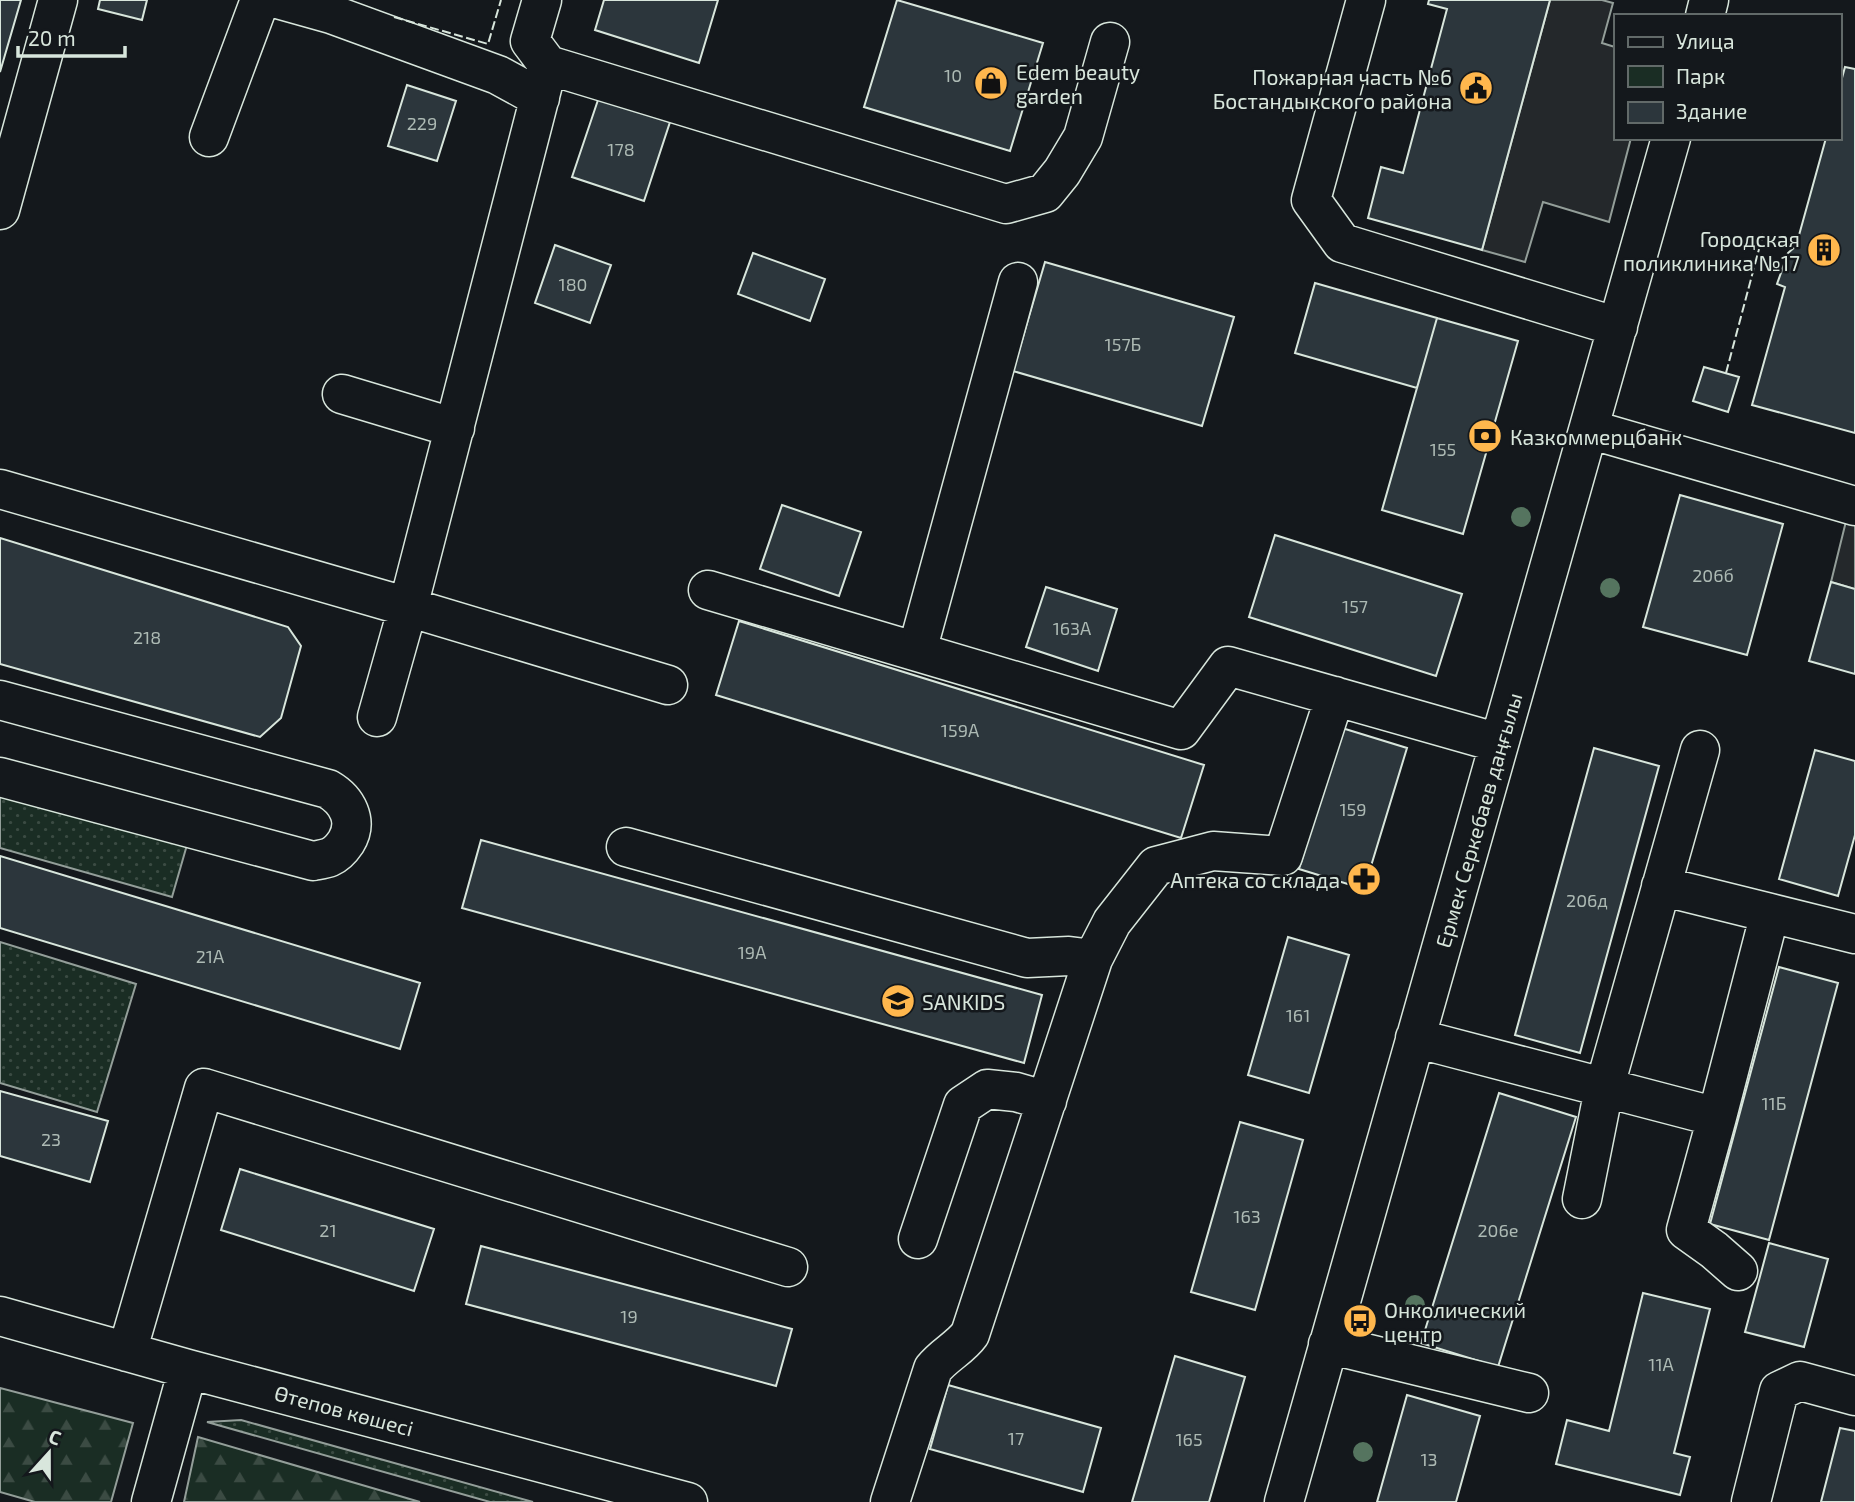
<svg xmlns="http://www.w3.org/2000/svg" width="1855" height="1502" font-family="'Exo 2',sans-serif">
<defs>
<pattern id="green-dots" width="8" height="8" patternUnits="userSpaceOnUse" patternTransform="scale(1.75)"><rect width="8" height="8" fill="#1a2d24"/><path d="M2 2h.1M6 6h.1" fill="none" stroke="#3b4b43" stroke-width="1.8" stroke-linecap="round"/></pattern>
<pattern id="forest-firs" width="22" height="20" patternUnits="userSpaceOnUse" patternTransform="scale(1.75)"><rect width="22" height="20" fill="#1a2d24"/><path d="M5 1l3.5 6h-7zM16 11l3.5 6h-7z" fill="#3b4b43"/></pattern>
</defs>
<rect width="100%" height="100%" fill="#14181c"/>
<path fill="url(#green-dots)" stroke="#939e99" stroke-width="2" d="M0,776L191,831L172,897L0,848Z
M0,942L136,984L97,1112L0,1083Z
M241,1420L533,1502H490L207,1422Z"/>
<path fill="url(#forest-firs)" stroke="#939e99" stroke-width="2" d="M0,1388L133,1423L111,1502H35L0,1492Z
M198,1437L420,1502H184Z"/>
<path fill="#24282b" stroke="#939e99" stroke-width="2" d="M1550,0H1602L1613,3L1602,43L1615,47V138H1631L1609,222L1543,202L1525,262L1482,250Z
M1850,505L1855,506V589L1831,582Z"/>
<path fill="#2c363c" stroke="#d8e6dc" stroke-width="2" d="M0,0H21L0,72Z
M100,0H147L142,20L98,9Z
M604,0H718L699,63L595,30Z
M897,0L1043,43L1010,151L864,107Z
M1429,0H1550L1482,250L1368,218L1381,167L1403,173L1447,9L1428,4Z
M1845,67L1855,69V433L1752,405L1785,287L1777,284L1788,253L1796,246L1826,138H1839V89Z
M407,85L456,101L437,161L388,146Z
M599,97L670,122L644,201L572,177Z
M555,245L611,265L590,323L535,303Z
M753,253L825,279L810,321L738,294Z
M1045,262L1234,317L1202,426L1013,371Z
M1315,283L1437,318L1417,388L1295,353Z
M1437,318L1518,341L1463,534L1382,510Z
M1704,367L1739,377L1728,412L1693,401Z
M1680,495L1783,524L1747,655L1643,627Z
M782,505L861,532L839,596L760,569Z
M1275,535L1462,594L1436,676L1249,617Z
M0,538L288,627L301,646L281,718L260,737L0,664Z
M1831,582L1855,589V674L1809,661Z
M1046,587L1117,609L1098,671L1026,647Z
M739,621L1204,765L1181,838L716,695Z
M1342,728L1407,748L1364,889L1299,869Z
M1594,748L1659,766L1580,1053L1515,1035Z
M1815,750L1855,761V835L1838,896L1779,879Z
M481,840L1042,995L1024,1063L462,908Z
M0,856L420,983L400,1049L0,928Z
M1288,937L1349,955L1309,1093L1248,1075Z
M1779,967L1838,983L1769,1240L1710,1224Z
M0,1091L108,1121L90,1182L0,1156Z
M1499,1093L1576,1117L1498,1367L1421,1343Z
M1240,1122L1303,1140L1255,1310L1191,1292Z
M240,1169L434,1229L414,1291L221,1230Z
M1769,1243L1828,1259L1804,1347L1745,1332Z
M481,1246L792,1329L776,1386L466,1304Z
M1643,1293L1710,1309L1674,1453L1690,1457L1680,1495L1556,1464L1567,1420L1609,1431Z
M1175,1356L1245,1377L1209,1502H1132Z
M948,1385L1101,1428L1083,1492L930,1449Z
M1407,1395L1480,1416L1456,1502H1377Z
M1840,1428L1855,1431V1502H1821Z"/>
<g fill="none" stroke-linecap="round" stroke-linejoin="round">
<g stroke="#d8e6dc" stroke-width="41">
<path id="minor" d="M281,0L331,14L498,75L540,98
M542,0L530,41L548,65L1006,204L1045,193L1062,172L1083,137L1110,42
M1366,0L1311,200L1342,243L1618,327
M1705,16L1709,0
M209,137L260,0
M0,210L58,0
M342,394L455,428
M1589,429L1855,506
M0,489L408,607L668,685
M708,590L1181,730L1228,666L1499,743
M917,651L1018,282
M0,700L328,789C347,800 359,821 346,842C342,848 337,854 330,857C325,859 318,860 313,861L0,777
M377,717L408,607L548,65
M626,847L1027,958L1069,956L1093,959
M1661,886L1770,913
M1415,1038L1717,1117L1686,1230L1714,1250L1738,1271
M1717,1117L1770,913L1855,934
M1582,1199L1604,1089L1700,750
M918,1239L963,1105L987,1089L1016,1092L1047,1101
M0,1316L188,1369L688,1502
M1328,1344L1529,1393
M127,1352L204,1088L788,1267
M151,1502L188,1369
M890,1502L933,1369C944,1355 960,1348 970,1334L1093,959L1112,922L1156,866L1213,851L1283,856L1335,696
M1284,1502L1671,138
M1751,1502L1779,1391L1800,1381L1855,1396"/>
</g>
<use href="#minor" stroke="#14181c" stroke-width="38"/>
<path stroke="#d8e6dc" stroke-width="2" stroke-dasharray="9 3.5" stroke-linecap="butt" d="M394,17L488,44L501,0
M1726,373L1763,234"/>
</g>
<g fill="#55745f">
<circle cx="1521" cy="517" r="10"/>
<circle cx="1610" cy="588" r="10"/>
<circle cx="1415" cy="1305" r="10"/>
<circle cx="1363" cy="1452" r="10"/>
</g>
<defs>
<g id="shop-disc" transform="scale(1.75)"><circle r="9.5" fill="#ffb74d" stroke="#14181c"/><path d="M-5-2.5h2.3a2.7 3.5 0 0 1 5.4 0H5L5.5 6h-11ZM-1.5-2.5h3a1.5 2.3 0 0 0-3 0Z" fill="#111"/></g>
<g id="civic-disc" transform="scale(1.75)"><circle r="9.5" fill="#ffb74d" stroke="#14181c"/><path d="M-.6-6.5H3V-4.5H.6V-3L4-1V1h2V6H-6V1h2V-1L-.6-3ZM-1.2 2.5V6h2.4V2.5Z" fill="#111"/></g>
<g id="building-disc" transform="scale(1.75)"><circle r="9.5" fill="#ffb74d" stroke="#14181c"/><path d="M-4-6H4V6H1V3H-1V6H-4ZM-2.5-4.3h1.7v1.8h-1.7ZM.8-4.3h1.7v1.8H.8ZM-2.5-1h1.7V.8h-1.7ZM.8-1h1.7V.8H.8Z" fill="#111"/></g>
<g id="bank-disc" transform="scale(1.75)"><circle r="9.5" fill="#ffb74d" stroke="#14181c"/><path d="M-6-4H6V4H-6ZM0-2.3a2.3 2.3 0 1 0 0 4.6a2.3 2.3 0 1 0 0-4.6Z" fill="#111"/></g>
<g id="pharmacy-disc" transform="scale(1.75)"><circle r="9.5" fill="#ffb74d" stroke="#14181c"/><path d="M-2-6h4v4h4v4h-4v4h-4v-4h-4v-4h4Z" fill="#111"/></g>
<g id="school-disc" transform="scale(1.75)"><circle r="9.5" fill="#ffb74d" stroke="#14181c"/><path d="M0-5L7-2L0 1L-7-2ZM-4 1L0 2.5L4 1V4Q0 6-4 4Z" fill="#111"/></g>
<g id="bus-disc" transform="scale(1.75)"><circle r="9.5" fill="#ffb74d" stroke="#14181c"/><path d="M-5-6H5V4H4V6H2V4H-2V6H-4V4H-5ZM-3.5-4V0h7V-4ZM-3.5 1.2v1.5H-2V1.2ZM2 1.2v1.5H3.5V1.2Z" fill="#111"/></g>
</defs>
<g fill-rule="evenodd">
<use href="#shop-disc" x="991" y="83"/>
<use href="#civic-disc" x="1476" y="88"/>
<use href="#building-disc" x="1824" y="250"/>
<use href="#bank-disc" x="1485" y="436"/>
<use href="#pharmacy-disc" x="1364" y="879"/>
<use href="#school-disc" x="898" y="1001"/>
<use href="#bus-disc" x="1360" y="1321"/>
</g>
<g text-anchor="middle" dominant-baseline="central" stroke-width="5" stroke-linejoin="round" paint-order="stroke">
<g font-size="18" fill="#adbab4">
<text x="953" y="75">10</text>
<text x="422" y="123">229</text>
<text x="621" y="149">178</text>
<text x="573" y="284">180</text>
<text x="1123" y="344">157Б</text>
<text x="1443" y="449">155</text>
<text x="1713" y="575">206б</text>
<text x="1355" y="606">157</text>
<text x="1072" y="628">163А</text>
<text x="147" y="637">218</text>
<text x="960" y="730">159А</text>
<text x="1353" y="809">159</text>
<text x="1587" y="900">206д</text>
<text x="752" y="952">19А</text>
<text x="210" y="956">21А</text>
<text x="1298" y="1015">161</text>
<text x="1774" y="1103">11Б</text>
<text x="51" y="1139">23</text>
<text x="1247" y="1216">163</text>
<text x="328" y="1230">21</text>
<text x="1498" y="1230">206е</text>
<text x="629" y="1316">19</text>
<text x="1661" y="1364">11А</text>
<text x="1016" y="1438">17</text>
<text x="1189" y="1439">165</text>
<text x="1429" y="1459">13</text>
</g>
<g font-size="21" fill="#d8e6dc" stroke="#14181c" text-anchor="start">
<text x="1016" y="71">Edem beauty<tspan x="1016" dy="24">garden</tspan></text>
<text x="1452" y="76" text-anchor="end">Пожарная часть №6<tspan x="1452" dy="24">Бостандыкского района</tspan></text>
<text x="1800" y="238" text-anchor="end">Городская<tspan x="1800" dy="24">поликлиника №17</tspan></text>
<text x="1510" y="436">Казкоммерцбанк</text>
<text x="1340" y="879" text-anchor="end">Аптека со склада</text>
<text x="922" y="1001">SANKIDS</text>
<text x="1384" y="1309">Онколический<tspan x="1384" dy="24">центр</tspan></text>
</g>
<g font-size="21" fill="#d8e6dc" stroke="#14181c">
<text transform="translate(1478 820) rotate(-74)">Ермек Серкебаев даңғылы</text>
<text transform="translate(344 1410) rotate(15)">Өтепов көшесі</text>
</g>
</g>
<rect x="1614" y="14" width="228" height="126" fill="#14181c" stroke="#626a69" stroke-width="2"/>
<rect x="1628" y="37" width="35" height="10" fill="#14181c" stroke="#626a69" stroke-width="2"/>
<text x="1676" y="49" font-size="21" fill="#d8e6dc">Улица</text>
<rect x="1628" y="66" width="35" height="21" fill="#1a2d24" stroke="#626a69" stroke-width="2"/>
<text x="1676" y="84" font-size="21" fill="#d8e6dc">Парк</text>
<rect x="1628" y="102" width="35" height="21" fill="#2c363c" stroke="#626a69" stroke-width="2"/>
<text x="1676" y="119" font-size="21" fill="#d8e6dc">Здание</text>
<g transform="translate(49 1453) rotate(21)" stroke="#14181c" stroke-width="5" paint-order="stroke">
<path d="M0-5L12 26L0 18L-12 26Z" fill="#d8e6dc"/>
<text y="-10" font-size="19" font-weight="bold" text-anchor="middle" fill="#d8e6dc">С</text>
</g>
<path d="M18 46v10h107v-10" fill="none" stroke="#d8e6dc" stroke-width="3.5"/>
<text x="28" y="46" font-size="21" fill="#d8e6dc" stroke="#14181c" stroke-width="5" paint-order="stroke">20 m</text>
</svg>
